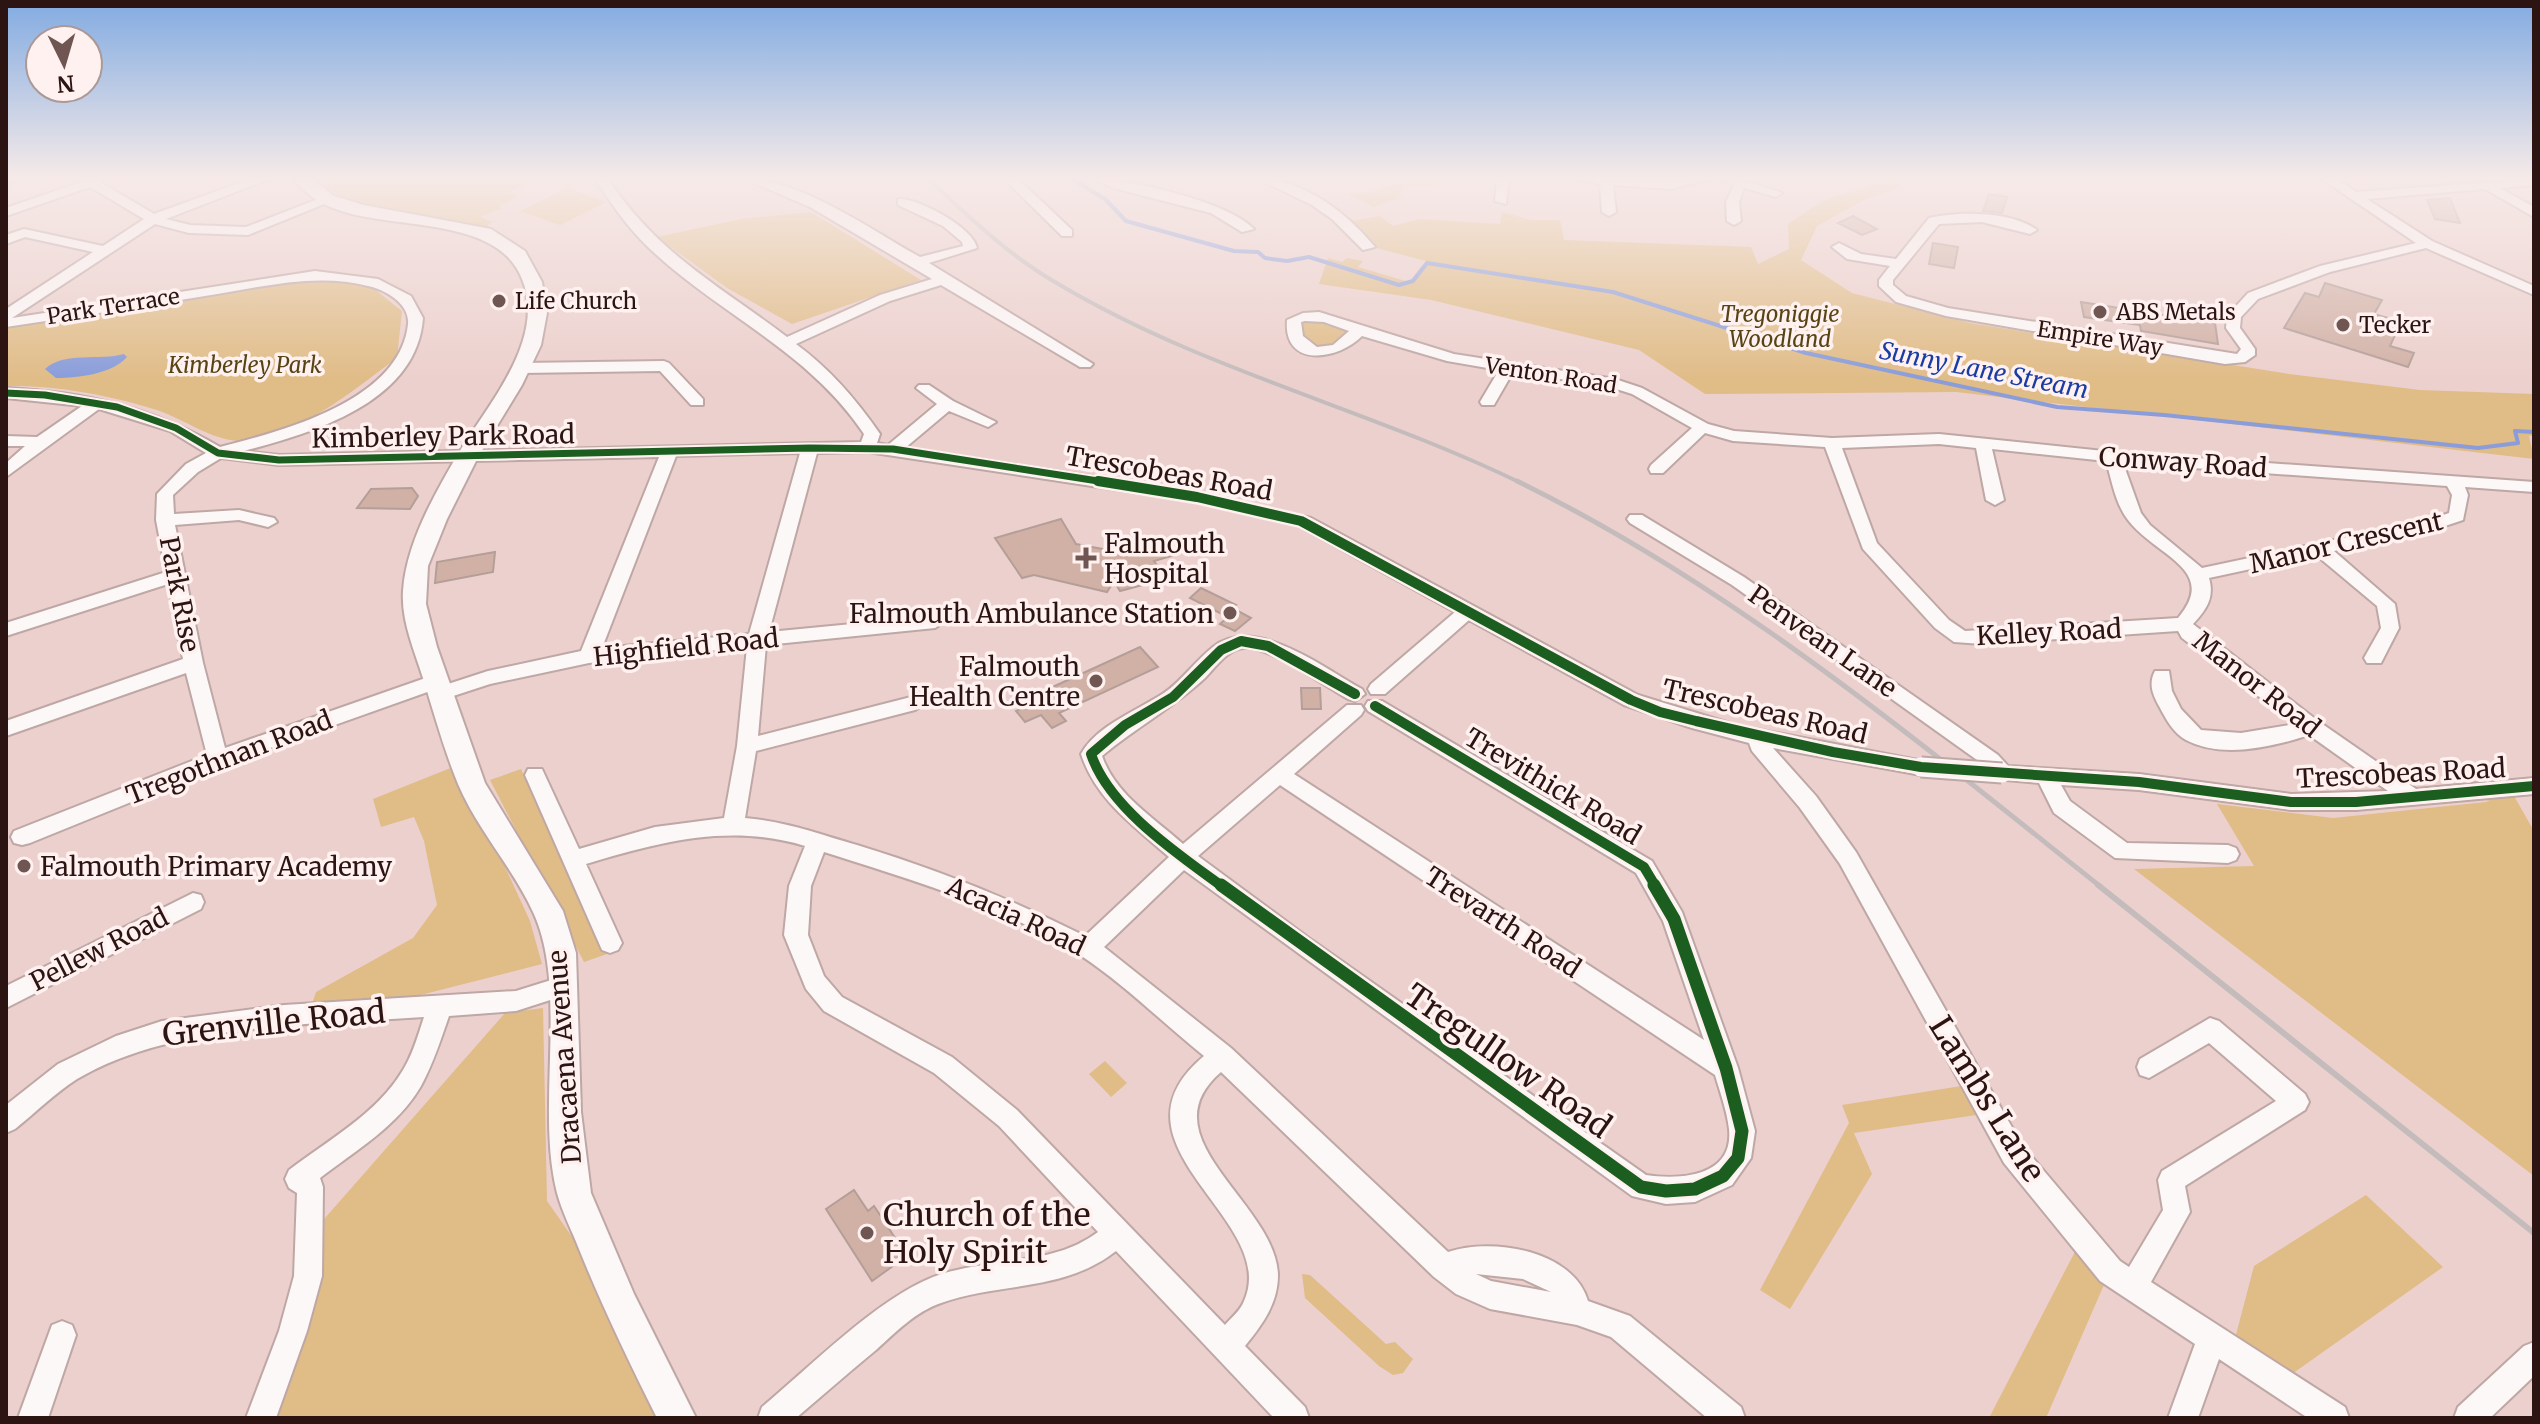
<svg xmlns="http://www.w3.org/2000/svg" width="2540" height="1424" font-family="Merriweather,serif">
<rect width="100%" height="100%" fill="#ecd0cd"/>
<path fill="#e0bc87" d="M316,179H534L505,195L516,192V198L499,206L502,208L480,217L492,222L486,227C430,214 362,219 316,179Z
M1404,179H1454L1448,185L1404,186L1399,199L1373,207L1348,194L1373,192Z
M1887,179H1901L1899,188L1864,200L1817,226L1801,260L1852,293L1970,323L2289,374L2420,390L2534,394V435L2529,436L2534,459L1956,392L1705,394L1639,350L1431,300L1319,284L1328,258L1342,262L1347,258L1363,261L1358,267L1409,282L1426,261L1369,246L1344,222L1380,216L1393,226L1420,219L1500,224L1502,212L1531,220H1560L1564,240L1751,247L1758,264L1789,249L1788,224C1805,213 1819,201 1838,195C1855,190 1871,189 1887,179Z
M567,188L607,202L560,225L520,211Z
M811,212L921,280L792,324L727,288L657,237L741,219Z
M307,279L368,284L402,311L397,358C356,388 311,426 261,439C221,449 192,422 157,410C110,395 55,385 6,386V326Z
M1318,316L1352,331C1334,346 1325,351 1302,342L1299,320Z
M458,765L530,921L542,964L393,1002L311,1007L316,992L413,938L437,905L424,841L414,817L381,827L373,799Z
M521,769L607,954L584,962L490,780Z
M2510,789L2534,831V1176L2134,869L2254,866L2217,804L2333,818L2486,802Z
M543,1008L547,1201L621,1307L681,1418H261L318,1226L505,1013Z
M1105,1061L1127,1083L1111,1097L1089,1074Z
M1974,1084L1990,1113L1854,1133L1872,1174L1790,1309L1760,1290L1849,1123L1842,1105Z
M2366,1195L2443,1267L2282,1381L2232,1350L2254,1266Z
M2082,1238L2110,1271L2046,1418H1989Z
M1302,1274L1310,1275L1386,1344L1395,1342L1413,1359L1403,1373L1393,1375L1379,1366L1305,1298Z"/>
<path fill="#8a9dda" d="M124,354L127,357C112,374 78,378 56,378L45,369C64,351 100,361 124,354Z"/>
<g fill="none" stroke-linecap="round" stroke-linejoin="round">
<path stroke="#8a9dda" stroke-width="4" d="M1072,179L1105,199L1126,221L1234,251L1258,252L1265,258L1287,261L1309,257L1399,285L1413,281L1427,263L1613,292L1806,353L2057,407L2164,415L2478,448L2518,443L2515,431L2534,432"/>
</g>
<path fill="#d1b1a6" stroke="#b49e98" stroke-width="2" d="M1989,194L2007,197L2002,213L1983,211Z
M2450,198L2460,223L2435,219L2427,200Z
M1853,216L1877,229L1862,235L1838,223Z
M1933,243L1958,247L1954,268L1929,264Z
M2325,283L2382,300L2374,314L2401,322L2390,346L2414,353L2408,367L2284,328L2305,293L2319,297Z
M2081,302L2215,323L2218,344L2141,331L2140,325L2084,317Z
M412,488L418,496L410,509L357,508L371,489Z
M1061,519L1076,544L1124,553L1165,541L1175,555L1154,561L1162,573L1139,579L1143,585L1120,591L1114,581L1107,592L1034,575L1022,578L995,538Z
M495,552L493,572L435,583L437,562Z
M1201,588L1236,605L1224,615L1190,598Z
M1236,610L1251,618L1235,631L1220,624Z
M1140,647L1158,667L1059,713L1066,721L1052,728L1041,715L1025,722L1016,711L1037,701L1033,696Z
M1301,688H1320L1321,709H1302Z
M854,1190L868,1211L874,1206L907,1256L872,1281L826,1209Z"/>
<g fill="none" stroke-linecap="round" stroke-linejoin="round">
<g stroke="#bea7a4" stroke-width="4">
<path id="minor" d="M6,179H16L6,185Z
M79,179H102V183L154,214L250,179H269L166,219L190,225L246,227L323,197L334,200L248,235L189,233L155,224L12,318L315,271L378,279L411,296L423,318C417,402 313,433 244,451L279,455L861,442L864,434C807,349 719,315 648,247C627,227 611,203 595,179H608C658,254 717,284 787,337L880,295L932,279L810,207L745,179C801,179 871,230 920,257L963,246L962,242L943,226L898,205V199C917,197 974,228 977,248L929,263L1093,364L1090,367H1080L941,285L890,301L796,344C830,369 856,399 880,434L877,443L888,445L937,404L916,388L919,385H929L953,401L996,422L988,427L949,411L905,448L1197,492L1311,518L1638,695L1736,725L1928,762L1931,767L1928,772L1921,775L1773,748L1816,796L1856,852L2022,1145L2120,1261L2129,1267L2163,1210L2158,1180L2162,1171L2276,1101L2209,1043L2149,1078L2140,1075L2137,1067L2140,1059L2210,1018L2219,1021L2305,1094L2309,1102L2305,1110L2185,1186L2190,1212L2151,1282L2345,1407L2349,1418H2308L2219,1359L2198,1418H2168L2195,1344L2100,1281L2004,1163L1840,864L1800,808L1752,751L1749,743L1692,728L1624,705L1469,620L1385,694H1371L1368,689L1371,684L1455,612L1299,526L1197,502L868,452L817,453L769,632L935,616L944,622L935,628L766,645L758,736L915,696L925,703L915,710L756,751L745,818C785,821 819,834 857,845C936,869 1011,899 1085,936L1169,857C1134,826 1096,800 1081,754C1097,725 1137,711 1164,693C1182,681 1195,661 1213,647C1255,614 1323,668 1362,689L1365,694L1355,701L1348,699C1325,686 1268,645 1243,648C1228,649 1215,668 1205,678C1173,708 1135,728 1102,756C1115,794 1154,818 1183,844L1347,705H1361L1364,710L1361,715L1294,774L1704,1040L1663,921L1636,873L1368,711L1365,706L1368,701H1382L1652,861L1682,912L1738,1068L1755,1131L1751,1158L1732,1185L1695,1202L1666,1204L1632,1196L1184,870L1104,947L1231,1048L1448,1252C1492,1237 1573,1250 1588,1301L1630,1316L1741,1407L1745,1418H1707L1611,1337L1577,1325L1490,1309L1456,1294L1434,1277L1221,1072C1144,1138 1276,1203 1278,1275C1278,1304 1262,1325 1245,1346L1305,1407L1309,1418H1274L1116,1251C1064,1292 1000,1282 941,1303C915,1312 896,1332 876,1350C849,1372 823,1395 796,1418H758L762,1407C810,1367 877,1299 933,1277C988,1256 1050,1268 1098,1232L999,1126L934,1073L824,1011L806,989L784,935L789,886L805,846C730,823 659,842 586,864L622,943L618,950L610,953L602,950L525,775L528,769H542L579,849L655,827L724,818L737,746L747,647L589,663L490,684L441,700L434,698L433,690L225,764L30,843L22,845L14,843L11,837L14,831L207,755L186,673L6,736V721L183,659L168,584L6,636V623L166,572L156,520L157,494L186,464L206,453L170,431L99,409L6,477V463L25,446H6V436L37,437L82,406L6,398V388C85,392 151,407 220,447C282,431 400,401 408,324C410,304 386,290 368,286C315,272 258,288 205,296C139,307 72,317 6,327V309L93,252L25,237L6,244V235L24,229L103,246L144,219L90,187L6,216V208L81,182ZM800,453L749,634L602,648L676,456ZM659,457L581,651L488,671L445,685L447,681L444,676L437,674L225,748L203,663L175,525L239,520L268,527L277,522L274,518L239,510L174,514L173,495L198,472L221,458L279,465ZM1280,785L1715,1075C1720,1092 1727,1111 1729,1129C1734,1177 1680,1180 1646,1175L1313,941L1198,856ZM824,852C905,878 1009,908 1080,955C1124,984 1163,1023 1204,1056C1097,1145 1281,1219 1244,1301C1241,1310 1231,1318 1225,1325L1017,1110L952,1057L842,997L824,976L808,935L811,886ZM1476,1274L1523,1279L1551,1292L1491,1281Z
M1004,179H1018L1072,230V236H1062Z
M1094,179C1131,179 1228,202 1254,229L1242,232L1211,213L1113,188Z
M1258,179C1304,179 1347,213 1375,247L1363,250L1332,219L1312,205Z
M1497,179H1509L1506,204L1495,201Z
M1577,179H1714L1670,189L1613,185L1616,212L1609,216L1602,212L1600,184Z
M1721,179H1742L1782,193L1776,197L1744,188L1739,202L1741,221L1734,225L1727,221L1726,202L1734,185Z
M2322,179H2337L2356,192L2534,179V185L2500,188L2534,207V217L2485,189L2367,199L2432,241L2534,286V295L2426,248L2330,272L2258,299L2241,317L2240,328L2255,349V355L2245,362L2225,364L1946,316L1896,302L1879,286V280L1890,266L1847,259L1832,247L1839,243L1861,254L1896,259L1929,218C1959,211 2012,211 2037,230L2030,234L1982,222L1939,224L1893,280V285L1906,296L1948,308L2237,354L2241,349L2226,328L2227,316L2248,293L2320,266L2416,243Z
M1319,312L1454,354L1615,379L1642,388L1708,424L1734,431L1832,438L1939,434L2113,452L2534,482V492L2465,487L2468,495L2463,520L2436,529L2334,551L2395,604L2399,628L2381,663H2367L2364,658L2381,628L2377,606L2316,555L2209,578C2215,598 2206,610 2193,624L2318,721L2416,789L2534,778V794L2356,810H2291L2139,790L2061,785L2070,801L2127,843L2228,845L2236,848L2239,854L2236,860L2228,863L2115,858L2054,813L2039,783L1995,779L1984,765L1732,585L1630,523L1627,519L1630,515H1642L1744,577L1998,755L2008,766L2139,774L2291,794L2388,791L2309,735C2273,747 2222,759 2186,740C2173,733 2166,719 2159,706C2153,695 2148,684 2155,671H2169L2172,691L2181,709L2201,730L2241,733L2295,724L2182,638L2178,631L1982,644L1954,642L1935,628L1863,549L1825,447L1733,441L1705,433L1663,473H1651L1649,469L1651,465L1692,428L1632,394L1607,386L1513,372L1494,405H1482L1480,402L1499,370L1447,361L1362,336C1337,361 1283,368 1287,320L1303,313ZM1305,321L1324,322L1349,331L1333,345L1317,347L1303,336L1301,322ZM1939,444L1976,448L1986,500L1995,505L2004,500L1992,449L2106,461C2112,481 2115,503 2128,520C2155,556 2220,569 2178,618L1965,631L1949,620L1877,543L1842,448ZM2123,463L2447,486L2452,495L2449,513L2432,519L2202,568L2150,525L2141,513Z
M664,361L669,363L703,399V405H691L660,371L521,373L513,368L521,363Z
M193,893L201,895L204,902L201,909L6,1008V986Z
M564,976L572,979L576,986L572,993L516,1011L449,1016C441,1039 433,1064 421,1086C398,1126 355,1151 320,1178L323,1187L322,1276L307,1331L276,1418H246L279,1331L294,1276L297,1193L289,1188L285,1179L289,1170C328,1140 377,1114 403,1070C413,1054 418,1035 424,1017C314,1025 173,1022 77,1079C55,1093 35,1113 15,1129L6,1133V1105L58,1064L116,1036L162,1021L284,1005L516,991Z
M62,1321L72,1325L76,1335L48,1418H18L52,1325Z
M2534,1342V1376L2490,1418H2454L2458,1407L2524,1346Z"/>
</g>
<g stroke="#bea7a4" stroke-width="4">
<path id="major" d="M293,179H312L334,196L364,205L491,229L525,251L542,282L547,313L541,345L522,385L478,457L447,519L428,566L426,604L437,647L485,783L563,911L576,953L581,1112L591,1193L634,1294L696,1418H657C629,1362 602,1306 579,1249C572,1231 562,1212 557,1193C535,1107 569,989 533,912C513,868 477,829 458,784C444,750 434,713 423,678C414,650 401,620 403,591C406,544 434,495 458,454C487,405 547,340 522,279C495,210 379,234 322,203C312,198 301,188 293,179Z"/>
</g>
<use href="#minor" fill="#fcf8f8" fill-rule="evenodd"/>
<use href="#major" fill="#fcf8f8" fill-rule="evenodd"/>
<path stroke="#c4bcbc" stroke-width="4" d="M928,179C968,216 1007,254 1055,282C1201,370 1369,409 1521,483"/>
<path stroke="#c4bcbc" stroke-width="5" d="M1517,481C1732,586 1915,739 2101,887"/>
<path stroke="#c4bcbc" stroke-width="6" d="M2098,885L2534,1233"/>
<g stroke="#bea7a4" stroke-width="23" stroke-linecap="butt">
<path id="minor-bridge" d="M1921,767L2002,773"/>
</g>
<use href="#minor-bridge" stroke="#fcf8f8" stroke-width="19"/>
<g stroke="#fff1ef" stroke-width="11">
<path id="cycleway-far2" d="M6,393L45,395L117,407L176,428L218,453L279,460L810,448L893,449L1111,483"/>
</g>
<g stroke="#fff1ef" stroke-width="15">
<path id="cycleway-far1" d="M1098,481L1197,497L1301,521L1631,700L1660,712L1696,721L1833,752L1921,767L2139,782L2291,802H2356L2534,786
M1375,706L1644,867L1656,887
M1223,887C1178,854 1109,808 1091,754L1125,725L1173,697L1221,650L1241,641L1268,646L1355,694"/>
</g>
<g stroke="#fff1ef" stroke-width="18">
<path id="cycleway" d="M1221,885L1641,1187L1666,1191L1695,1189L1723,1176L1738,1158L1742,1131L1726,1068L1674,919L1654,885"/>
</g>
<use href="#cycleway-far2" stroke="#1b5e20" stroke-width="7"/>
<use href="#cycleway-far1" stroke="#1b5e20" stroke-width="10"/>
<use href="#cycleway" stroke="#1b5e20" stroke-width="13"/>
</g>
<linearGradient id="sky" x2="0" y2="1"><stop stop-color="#82abe2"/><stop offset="0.47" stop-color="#f6eae8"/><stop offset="1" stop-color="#f6eae8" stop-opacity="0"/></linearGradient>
<rect width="2540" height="379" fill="url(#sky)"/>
<g fill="#6f5653" stroke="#fff1ef" stroke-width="3">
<circle cx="499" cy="301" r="8"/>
<circle cx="2100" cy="312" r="8"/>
<circle cx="2343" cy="325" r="8"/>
<path d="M1082 546h8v8h8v8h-8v8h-8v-8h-8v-8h8z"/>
<circle cx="1230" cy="613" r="8"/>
<circle cx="1096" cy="681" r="8"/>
<circle cx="24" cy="866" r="8"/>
<circle cx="867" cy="1233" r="8"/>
</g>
<g text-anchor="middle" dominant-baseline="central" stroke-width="7" stroke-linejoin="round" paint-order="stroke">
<g font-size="22" fill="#2b1412" stroke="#fff1ef" text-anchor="start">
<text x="515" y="301">Life Church</text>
<text x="2116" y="312">ABS Metals</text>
<text x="2359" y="325">Tecker</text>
</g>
<g font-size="22" fill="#2b1412" stroke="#fff1ef">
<text transform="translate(113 306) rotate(-9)">Park Terrace</text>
<text transform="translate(2100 338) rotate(9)">Empire Way</text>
<text transform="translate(1551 375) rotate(9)">Venton Road</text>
</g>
<g font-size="22" font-style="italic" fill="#574314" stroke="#fff1ef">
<text x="1780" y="314">Tregoniggie<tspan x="1780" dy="25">Woodland</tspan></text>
<text x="245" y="365">Kimberley Park</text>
</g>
<g font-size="24" font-style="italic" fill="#193da4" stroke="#fff1ef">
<text transform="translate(1984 370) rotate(11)">Sunny Lane Stream</text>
</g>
<g font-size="26" fill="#2b1412" stroke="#fff1ef">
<text transform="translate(443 436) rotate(-1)">Kimberley Park Road</text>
<text transform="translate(2183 462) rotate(4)">Conway Road</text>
<text transform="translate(1169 473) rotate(10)">Trescobeas Road</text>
<text transform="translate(2346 542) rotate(-13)">Manor Crescent</text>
<text transform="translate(180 594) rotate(79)">Park Rise</text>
<text transform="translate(2049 632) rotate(-3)">Kelley Road</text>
<text transform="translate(1823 641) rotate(35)">Penvean Lane</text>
<text transform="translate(686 647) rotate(-6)">Highfield Road</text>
<text transform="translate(2257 684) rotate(38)">Manor Road</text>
<text transform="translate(1765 711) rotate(13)">Trescobeas Road</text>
<text transform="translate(229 757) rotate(-21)">Tregothnan Road</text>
<text transform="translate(2401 773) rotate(-3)">Trescobeas Road</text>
<text transform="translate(1553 786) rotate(31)">Trevithick Road</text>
<text transform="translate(1016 916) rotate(25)">Acacia Road</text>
<text transform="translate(1503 922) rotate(33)">Trevarth Road</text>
<text transform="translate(99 949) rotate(-27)">Pellew Road</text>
<text transform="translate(564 1057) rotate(-94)">Dracaena Avenue</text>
</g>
<g font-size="26" fill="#2b1412" stroke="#fff1ef" text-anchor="start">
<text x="1104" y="543">Falmouth<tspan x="1104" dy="30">Hospital</tspan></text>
<text x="1214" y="613" text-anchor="end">Falmouth Ambulance Station</text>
<text x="1080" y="666" text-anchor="end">Falmouth<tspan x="1080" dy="30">Health Centre</tspan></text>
<text x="40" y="866">Falmouth Primary Academy</text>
</g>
<g font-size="32" fill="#2b1412" stroke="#fff1ef">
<text transform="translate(274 1023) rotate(-6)">Grenville Road</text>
<text transform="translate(1508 1061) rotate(35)">Tregullow Road</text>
<text transform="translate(1987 1099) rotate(58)">Lambs Lane</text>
</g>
<g font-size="32" fill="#2b1412" stroke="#fff1ef" text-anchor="start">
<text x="883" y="1215">Church of the<tspan x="883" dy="37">Holy Spirit</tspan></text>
</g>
</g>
<rect width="2540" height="1424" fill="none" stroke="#2b1412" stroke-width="16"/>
<g transform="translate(64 64) rotate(175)"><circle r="38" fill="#fff1ef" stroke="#aa9997" stroke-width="2"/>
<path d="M0-6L14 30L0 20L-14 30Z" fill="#6f5653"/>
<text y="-12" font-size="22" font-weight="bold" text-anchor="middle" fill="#2b1412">N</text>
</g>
</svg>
